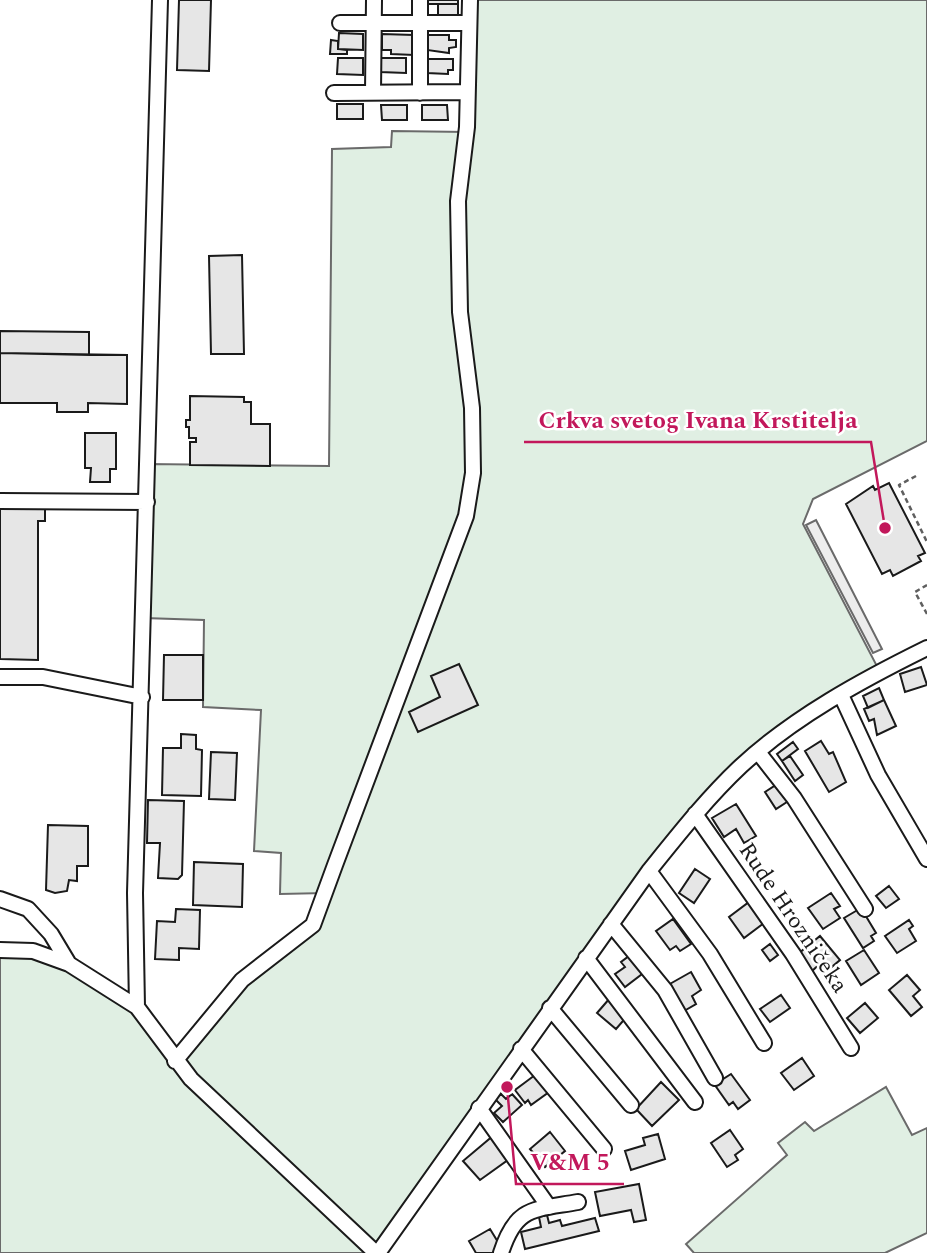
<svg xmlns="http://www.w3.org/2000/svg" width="927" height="1253" font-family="Spectral,serif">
<rect width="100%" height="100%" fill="#fff"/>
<path fill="#e0efe3" stroke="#6a6a6a" stroke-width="2" d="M470,0H927V441L813,499L803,524L880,672L841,695L720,784L375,1253H0V950L33,951L137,1007L175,1060L242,980L298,937L325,893L280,894L281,853L254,851L261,710L203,707L204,620L144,618L148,464L329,466L332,149L391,147L392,131L467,132Z
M886,1087L912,1135L927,1128V1233L885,1253H694L686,1244L787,1155L778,1143L805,1122L814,1131Z"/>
<path fill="#ededed" stroke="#6a6a6a" stroke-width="2" d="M816,520L882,649L873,653L806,525Z"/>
<path fill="#e6e6e6" stroke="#1a1a1a" stroke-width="2" d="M179,0H211L209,71L177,70Z
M426,0H458V4H425Z
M438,4H458V17H438Z
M339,33L363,34V50L338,49Z
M382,34L414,35V55L391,54V50H382Z
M427,35H449V40H456V47L449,48V53L427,50Z
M331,40L338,41V49L347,50V54H330Z
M338,58H363V75L337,74Z
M381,58H406V73L380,72Z
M428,59H453V70H448V74L427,73Z
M337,104H363V119H337Z
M381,105H407V120H382Z
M422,105H447L448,120H422Z
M242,255L244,354H211L209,256Z
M0,331L89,332V355L0,353Z
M0,353L127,355V404L88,403V412H57V403H0Z
M190,396L244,397V402H251V424H270V466L190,465V442H196V438H189V427H186V420H190Z
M85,433H116V469H110V482H90L91,468H85Z
M889,483L925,553L918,556L921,561L893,576L890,570L882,574L846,504L873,486L875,490Z
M0,504H45V521H38V660L0,659Z
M164,655H203V700H163Z
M459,664L478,705L418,732L409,712L440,697L431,676Z
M921,667L927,685L905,692L900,674Z
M879,688L884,700L868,708L863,696Z
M884,700L896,726L877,735L874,719L869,721L864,709Z
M181,734L196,735V749L202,750L201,796L162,795L163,748H181Z
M821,741L829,754L833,752L846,782L829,792L805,751Z
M793,742L798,749L782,761L777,754Z
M211,752L237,753L235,800L209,799Z
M790,756L803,775L795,781L782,761Z
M779,783L790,800L776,809L765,792Z
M148,800L184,801L182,875L178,879L158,878L160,843H147Z
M736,804L756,836L744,843L736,829L724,837L712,818Z
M48,825L88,826V866H77V881L69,880L67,891L55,893L46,890Z
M194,862L243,864L242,907L193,905Z
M695,869L710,879L694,903L679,893Z
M889,886L899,899L886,908L876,896Z
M831,893L840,906L834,909L840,918L823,929L808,908Z
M749,902L764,923L744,938L729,917Z
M861,908L876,933L871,936L874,941L863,948L844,918Z
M176,909L200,910L199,949L179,948V960L155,959L157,921L175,922Z
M673,919L691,944L680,951L676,946L670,950L656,931Z
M909,920L913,926L909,929L916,941L897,953L885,936Z
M820,936L840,960L828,970L822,962L812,971L798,954Z
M770,944L778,955L770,961L762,950Z
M864,950L879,973L861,985L846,961Z
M633,953L646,971L625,987L615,974L625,967L621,962Z
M691,972L701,990L692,996L696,1004L684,1011L668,985Z
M907,975L920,990L913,996L922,1007L911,1016L889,990Z
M781,995L790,1008L770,1022L760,1009Z
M610,998L629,1014L616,1029L597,1013Z
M865,1003L878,1018L860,1033L847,1018Z
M802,1058L814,1076L794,1090L781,1073Z
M731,1074L750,1100L738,1109L733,1102L729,1105L712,1081L721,1075L723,1079Z
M535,1075L549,1092L531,1105L528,1100L525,1103L515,1090Z
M661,1082L679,1100L652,1126L636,1109Z
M501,1094L506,1099L512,1094L522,1105L503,1122L494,1113L502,1106L495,1099Z
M730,1130L743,1149L735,1155L738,1160L727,1167L711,1143Z
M550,1132L565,1151L545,1167L530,1149Z
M658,1134L665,1159L631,1170L625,1151L645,1145L643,1138Z
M494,1135L512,1157L480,1180L463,1161Z
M639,1184L646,1220L634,1222L631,1210L600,1216L595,1192Z
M547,1215L549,1223L560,1220L562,1226L595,1218L599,1231L525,1249L521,1232L541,1227L539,1217Z
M490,1229L501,1247L492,1253H476L469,1241Z"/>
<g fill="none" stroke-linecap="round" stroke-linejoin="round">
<g stroke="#1a1a1a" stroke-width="18">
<path id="minor" d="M340,23H469
M373,92L374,0
M334,93L466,92
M420,93V0
M0,501L147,502
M0,677H43L142,697
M841,695L878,775L927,859
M758,752L794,798L865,909
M695,814L793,954L851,1048
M649,871L710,954L764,1043
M0,899L28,909L51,934L69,964L137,1007L191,1079L376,1253
M611,924L665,990L715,1078
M0,950L33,951L69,964
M586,958L695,1102
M137,1007L135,893L160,0
M550,1008L631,1105
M521,1049L604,1149
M175,1061L242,980L313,925L335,865L466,516L473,473L472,408L460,312L458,201L467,127L470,0
M479,1108L549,1207
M378,1253L649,871C678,835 707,798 741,766C794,717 862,680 927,648
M501,1253C516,1206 533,1210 578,1202"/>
</g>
<path stroke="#5f5f5f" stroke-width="2.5" stroke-dasharray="5 3.5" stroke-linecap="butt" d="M916,476L899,485L927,542
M927,585L915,592L927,614"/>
<use href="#minor" stroke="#fff" stroke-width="14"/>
</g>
<g text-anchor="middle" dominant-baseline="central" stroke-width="5" stroke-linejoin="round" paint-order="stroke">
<g font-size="23" fill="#1a1a1a" stroke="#fff">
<text transform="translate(793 918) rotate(56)">Rude Hrozničeka</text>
</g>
</g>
<path fill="none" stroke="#c2185b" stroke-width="2.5" d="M885 528L871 442H524M507 1087L516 1184H624"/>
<g fill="#c2185b" stroke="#fff" stroke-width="2.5">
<circle cx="885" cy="528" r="7"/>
<circle cx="507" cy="1087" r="7"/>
</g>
<g font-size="24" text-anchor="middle" font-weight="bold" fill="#c2185b" stroke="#fff" stroke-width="5" stroke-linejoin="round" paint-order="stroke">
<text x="698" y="428">Crkva svetog Ivana Krstitelja</text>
<text x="570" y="1170">V&amp;M 5</text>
</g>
</svg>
